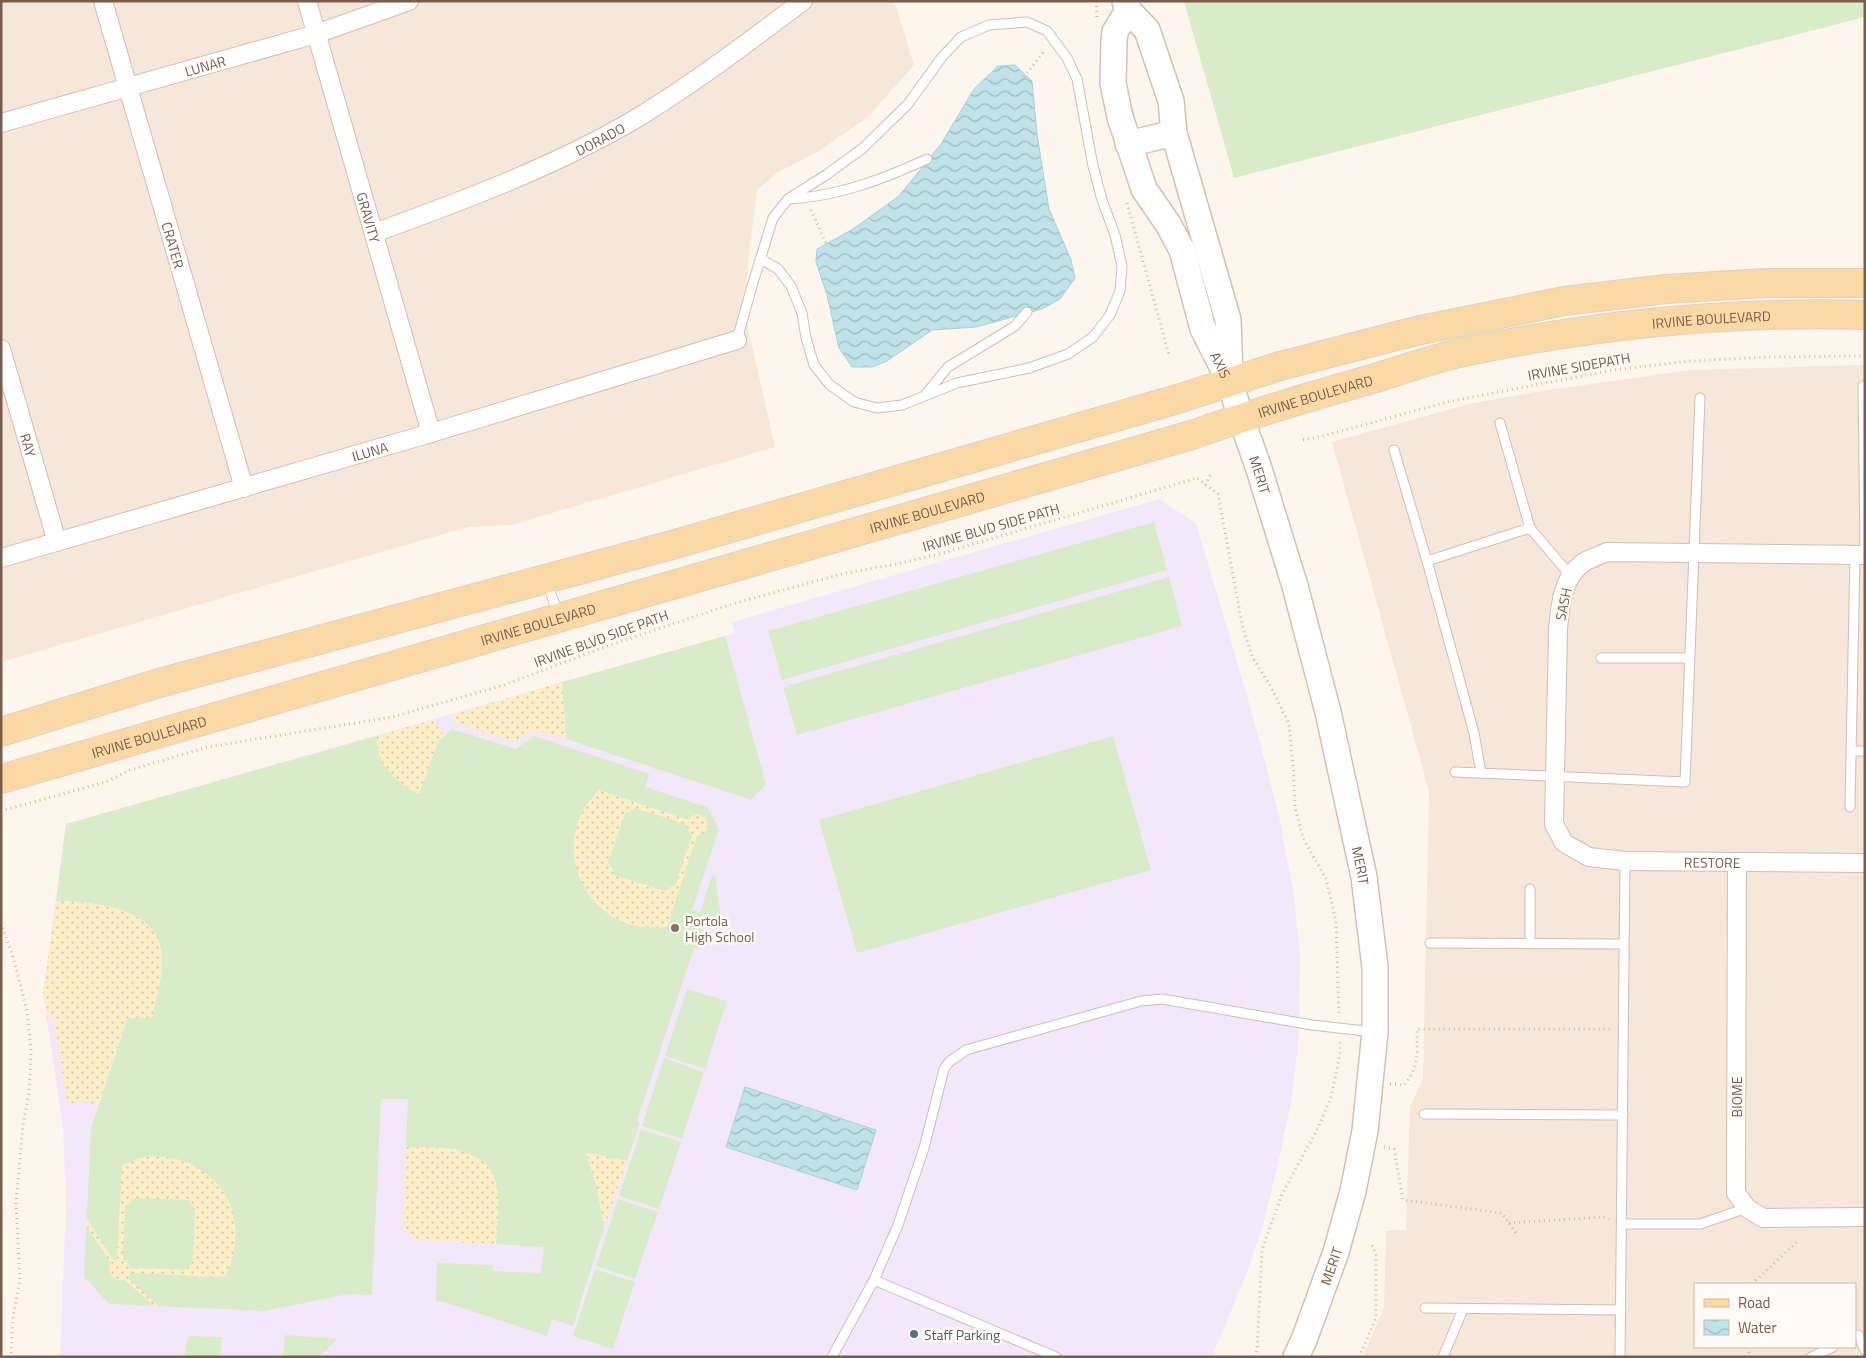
<svg xmlns="http://www.w3.org/2000/svg" width="1866" height="1358" font-family="'Titillium Web',sans-serif">
<defs>
<pattern id="sand-dots" width="8" height="8" patternUnits="userSpaceOnUse" patternTransform="scale(1.25)"><rect width="8" height="8" fill="#fcefc7"/><path d="M2 2h.1M6 6h.1" fill="none" stroke="#d1c5a4" stroke-width="1.8" stroke-linecap="round"/></pattern>
<pattern id="water-waves" width="16" height="10" patternUnits="userSpaceOnUse" patternTransform="scale(1.25)"><rect width="16" height="10" fill="#bfe3e8"/><path d="M0 5q4-4 8 0t8 0" fill="none" stroke="#a0bbbe"/></pattern>
</defs>
<rect width="100%" height="100%" fill="#fdf6ec"/>
<path fill="#f5e8da" fill-rule="evenodd" d="M1,1H894L914,65L868,117L819,151L778,172L757,190L743,306L775,447L512,525L468,527L1,662Z
M1865,365V1357H1363L1384,1307L1386,1231L1406,1230L1410,1107L1423,1078L1429,791L1332,442L1469,404L1534,392L1691,370ZM1695,1284H1855V1347H1695Z"/>
<path fill="#f3e8fa" d="M1159,499L1196,523L1252,713L1279,816L1294,895L1300,955L1299,1036L1291,1103L1276,1172L1263,1225L1248,1270L1212,1357H60L66,1207L63,1128L43,993L66,824L735,633L732,622Z"/>
<path fill="#d8ecc9" d="M1184,1H1865V17L1234,178Z
M1154,522L1167,570L782,680L768,631Z
M1169,577L1182,626L797,735L783,687Z
M725,636L766,784L751,800L566,739L562,682Z
M452,729L516,749L534,736L649,774L645,787L707,807L719,829L692,910L700,912L712,875L716,877L717,893L722,921L708,917L698,949L694,948L637,1121L640,1123L627,1161L587,1153L597,1188L604,1228L573,1326L552,1319L547,1336L441,1301H436L437,1263L493,1265V1271L541,1273L544,1247L496,1244L498,1207L457,1149L406,1147L408,1099H381L372,1295L348,1294L265,1311L109,1304L84,1277L91,1128L128,1017L152,1018C156,998 163,978 162,958C161,906 94,902 56,901L66,824L377,736C376,764 395,782 419,794L438,741Z
M1113,736L1151,870L857,953L819,820Z
M687,989L727,1001L705,1069L665,1056Z
M664,1058L704,1072L682,1139L642,1126Z
M641,1129L681,1142L659,1209L619,1196Z
M618,1199L658,1212L635,1279L596,1266Z
M595,1269L635,1282L613,1349L573,1336Z
M285,1335L338,1339L318,1357H283Z
M190,1336L222,1337L220,1357H185L186,1342Z"/>
<path fill="url(#sand-dots)" fill-rule="evenodd" d="M562,682L566,739L533,729L514,742L453,722L452,715Z
M432,720L445,736L438,741L419,794C395,782 376,764 377,736Z
M599,790L688,820L692,816L698,814C706,816 710,823 706,831L697,836L667,927C657,927 646,928 636,926C593,917 565,871 576,829C579,814 588,802 599,790ZM635,808L686,824L688,830L692,835L675,886L670,887L665,891L614,875L613,869L608,864L625,813L631,811Z
M56,901C93,902 162,907 162,958C162,978 156,999 152,1018H127L98,1106L84,1101L67,1104L54,1016L47,1017L43,993Z
M406,1147C442,1148 494,1144 498,1194C499,1210 497,1228 496,1244L414,1240L403,1228Z
M586,1153L627,1161L604,1228L597,1188Z
M156,1156C165,1157 175,1158 183,1161C233,1179 248,1231 225,1277L130,1273L128,1278L159,1306H154L125,1280H116L111,1276L109,1269L111,1264L86,1225L87,1219L114,1261L117,1260L122,1165L143,1157ZM134,1198L188,1200L191,1205L195,1208L193,1262L185,1270L131,1268L127,1262L123,1260L125,1206L131,1203Z"/>
<path fill="url(#water-waves)" stroke="#a5d3da" d="M1015,65L1032,81L1037,134L1049,209L1071,260L1075,278L1060,299L1042,309L976,327L932,330L887,361L872,367H852L839,348L827,295L816,262L817,249L853,229L899,196L941,144L974,89L998,66Z
M745,1087L876,1130L857,1190L726,1147Z"/>
<g fill="none" stroke-linecap="round" stroke-linejoin="round">
<g stroke="#d1beb0" stroke-width="11">
<path id="lane" d="M790,199C839,196 884,179 927,159
M737,340L752,286L773,218L788,199L826,175L863,148L908,104L942,57L961,37L989,25L1027,22L1047,31L1067,58L1077,79L1093,166L1102,200L1115,235L1122,266L1120,291L1110,315L1093,337L1068,354L1029,368L957,383L902,405L877,408L854,402L830,385L814,365L806,338L802,313L791,286L778,269L761,259
M1863,386L1865,546
M925,395L948,367L1015,326L1027,312
M1500,423L1530,528L1570,575
M1394,450L1427,561L1474,733L1481,773
M1427,561L1530,528
M547,582L558,614
M1601,658H1689
M1851,751H1865
M1455,772L1685,782L1700,398
M1850,807L1855,555
M1530,889V943
M1430,943L1624,944
M1424,1114L1623,1115
M1622,1224H1700L1747,1208
M874,1280L1056,1357
M1425,1308L1621,1310
M1858,1335L1865,1350
M832,1357L874,1280L898,1225L924,1148L944,1069L949,1062L966,1050L1141,1001L1162,999L1312,1025L1374,1032
M1443,1357L1463,1309
M1620,1357L1625,861
M1811,1357L1833,1347"/>
</g>
<g stroke="#d1beb0" stroke-width="20">
<g id="street">
<path id="s1" d="M103,1L244,488"/>
<path id="s2" d="M307,1L431,433"/>
<path id="s3" d="M1,123L316,34L409,1"/>
<path id="s4" d="M374,233C462,201 551,168 632,121C692,85 747,43 803,1"/>
<path id="s5" d="M1,349L57,542"/>
<path id="s6" d="M1865,555L1607,552C1600,555 1592,558 1586,561C1562,575 1560,606 1558,630L1554,824L1564,843L1589,857L1625,861L1865,863"/>
<path id="s7" d="M1,558L431,433L737,340"/>
<path d="M1737,862L1736,1193L1747,1208L1763,1218L1865,1217"/>
</g>
</g>
<g stroke="#d6c0b0" stroke-width="28">
<g id="secondary">
<path d="M1125,1L1128,10L1147,30L1171,101L1174,133L1228,320L1230,376"/>
<path id="s8" d="M1128,10L1115,32L1114,40L1113,83L1120,117L1144,189L1168,224L1182,250L1203,329L1230,382L1241,418L1258,466L1295,586L1328,712L1364,877L1375,967V1032L1365,1131L1353,1191L1336,1252L1304,1340L1296,1357"/>
<path d="M1128,144L1174,133"/>
</g>
</g>
<g stroke="#dad1cd" stroke-width="30">
<g id="primary">
<path d="M1,732L159,683L672,545L1181,398L1280,366L1416,331L1564,301L1666,289L1766,283H1865"/>
<path id="s9" d="M1,779L1195,434C1253,413 1312,396 1372,379C1401,370 1430,360 1459,353C1592,325 1728,311 1865,315"/>
</g>
</g>
<path stroke="#d9b8a5" stroke-width="3" stroke-dasharray="1 4" stroke-linecap="butt" d="M1096,1L1097,19
M1021,81L1045,50
M1127,203L1169,355
M811,210L826,243
M1303,440L1327,435L1447,402L1613,370L1689,361L1768,357L1865,356
M1205,485L1212,472
M1,811L106,782L130,770L208,747L392,717L504,685L613,644L732,604L846,573L897,564L943,553L1197,478L1218,494L1243,629L1253,658L1271,687L1289,724L1293,765L1295,807L1303,838L1326,879L1336,921L1339,1017
M1,923L14,960L27,1011L31,1051L29,1092L23,1125L16,1203L20,1282L13,1316L11,1357
M1390,1084L1404,1085C1420,1066 1417,1052 1417,1029H1610
M1384,1147L1394,1149L1403,1200L1502,1213L1516,1233
M1509,1223L1604,1217L1609,1219
M1752,1284L1799,1240
M1748,1347L1751,1357
M1255,1357L1257,1350L1262,1250L1282,1194L1318,1128L1331,1097L1340,1054V1040
M1359,1357L1376,1318V1254L1371,1243"/>
<use href="#lane" stroke="#fff" stroke-width="9"/>
<use href="#street" stroke="#fff" stroke-width="18"/>
<use href="#secondary" stroke="#fff" stroke-width="25"/>
<use href="#primary" stroke="#fbd9a5" stroke-width="28"/>
</g>
<circle fill="#8d6e63" stroke="#fffaf3" stroke-width="2" cx="675" cy="928" r="5"/>
<circle fill="#5c6f8a" stroke="#fffaf3" stroke-width="2" cx="914" cy="1334" r="5"/>
<g text-anchor="middle" dominant-baseline="central" stroke-width="5" stroke-linejoin="round" paint-order="stroke">
<g font-size="14" fill="#7a5c4d" stroke="#fffaf3">
<text stroke="none"><textPath href="#s3" startOffset="212">LUNAR</textPath></text>
<text stroke="none"><textPath href="#s4" startOffset="245">DORADO</textPath></text>
<text stroke="none"><textPath href="#s2" startOffset="225">GRAVITY</textPath></text>
<text stroke="none"><textPath href="#s1" startOffset="254">CRATER</textPath></text>
<text stroke="none"><textPath href="#s9" startOffset="1774">IRVINE BOULEVARD</textPath></text>
<text stroke="none"><textPath href="#s8" startOffset="381">AXIS</textPath></text>
<text transform="translate(1579 366) rotate(-10)">IRVINE SIDEPATH</text>
<text stroke="none"><textPath href="#s9" startOffset="1369">IRVINE BOULEVARD</textPath></text>
<text stroke="none"><textPath href="#s5" startOffset="100">RAY</textPath></text>
<text stroke="none"><textPath href="#s7" startOffset="384">ILUNA</textPath></text>
<text stroke="none"><textPath href="#s8" startOffset="498">MERIT</textPath></text>
<text stroke="none"><textPath href="#s9" startOffset="964">IRVINE BOULEVARD</textPath></text>
<text transform="translate(991 527) rotate(-16)">IRVINE BLVD SIDE PATH</text>
<text transform="translate(1563 604) rotate(-78)">SASH</text>
<text stroke="none"><textPath href="#s9" startOffset="559">IRVINE BOULEVARD</textPath></text>
<text transform="translate(601 638) rotate(-20)">IRVINE BLVD SIDE PATH</text>
<text stroke="none"><textPath href="#s9" startOffset="154">IRVINE BOULEVARD</textPath></text>
<text stroke="none"><textPath href="#s6" startOffset="726">RESTORE</textPath></text>
<text stroke="none"><textPath href="#s8" startOffset="902">MERIT</textPath></text>
<text transform="translate(1736 1097) rotate(-90)">BIOME</text>
<text transform="translate(1331 1266) rotate(-71)">MERIT</text>
</g>
<g font-size="14" fill="#785e54" stroke="#fffaf3" text-anchor="start">
<text x="685" y="920">Portola<tspan x="685" dy="16">High School</tspan></text>
</g>
<g font-size="14" fill="#4e5e75" stroke="#fffaf3" text-anchor="start">
<text x="924" y="1334">Staff Parking</text>
</g>
</g>
<rect width="1866" height="1358" fill="none" stroke="#7a5c4d" stroke-width="5"/>
<rect x="1694" y="1283" width="162" height="65" fill="#fffaf3" stroke="#cabbb1"/>
<rect x="1704" y="1299" width="25" height="8" fill="#fbd9a5" stroke="#cabbb1"/>
<text x="1738" y="1308" font-size="15" fill="#7a5c4d">Road</text>
<rect x="1704" y="1320" width="25" height="15" fill="url(#water-waves)" stroke="#cabbb1"/>
<text x="1738" y="1333" font-size="15" fill="#7a5c4d">Water</text>
</svg>
